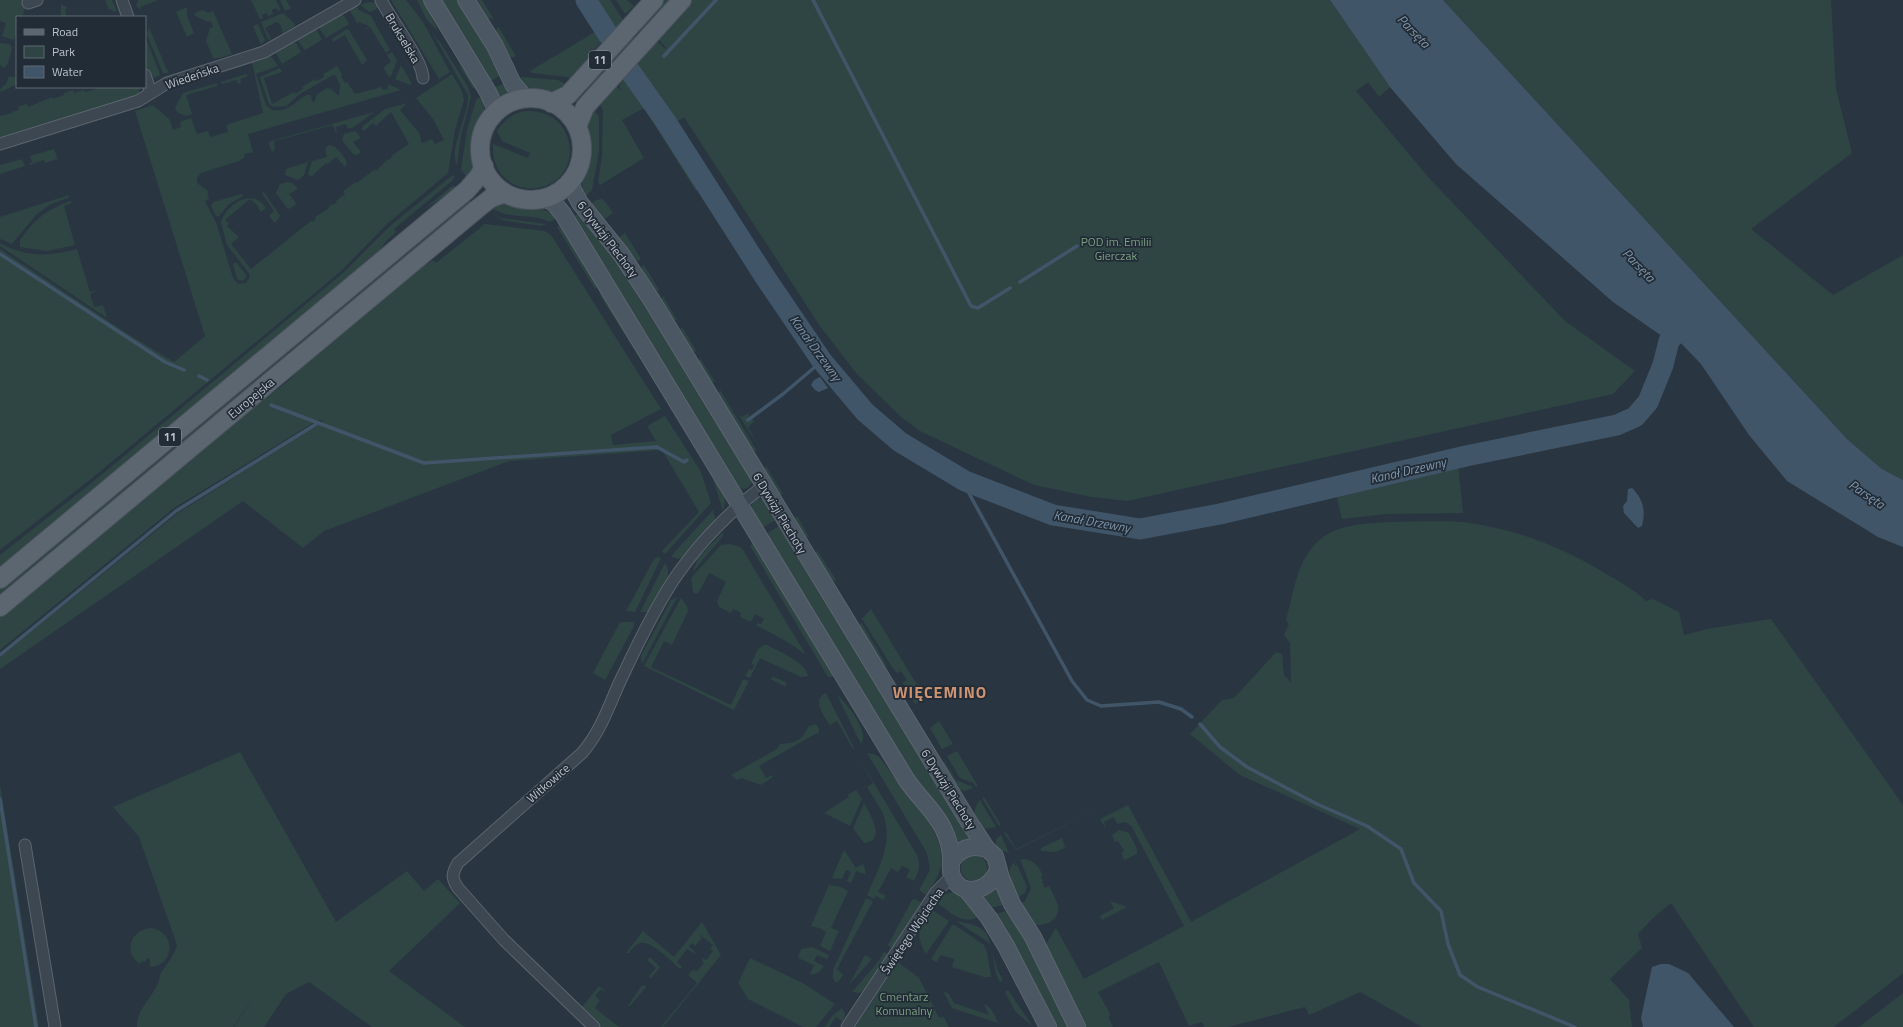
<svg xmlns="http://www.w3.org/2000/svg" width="1903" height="1027" font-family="'Titillium Web',sans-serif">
<rect width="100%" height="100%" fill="#293641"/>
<path fill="#2e4544" d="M0,0H22L25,8L22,17H17V34L13,40L2,36L6,23L0,21Z
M105,0H112L117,11L113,12L112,9L109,10Z
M138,0H158L140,7L141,10L136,6Z
M251,0H276L281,10L278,11L276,8L272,10L273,14L268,16L267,13L262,15L263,18L260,19Z
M280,0H286L291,8L285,11Z
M391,0H406L423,22L450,72L439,79Z
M417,0H424L438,31L427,20Z
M440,0H461L502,75L490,81Z
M477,0H482L494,19L488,18Z
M577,0H610L623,20L615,30L607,18L593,25Z
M616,0H627L634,6L625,14Z
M661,0H673L642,35L637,28Z
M690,0H1330L1390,87L1379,97L1368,82L1356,91L1429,178L1565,321L1635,371L1613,394L1127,501L1092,497L1034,485L920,431L901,417L856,373L820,326L684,117L672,125L633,67L657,41L665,49L666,48L657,37Z
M1443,0H1831L1836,89L1852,153L1751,229L1833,295L1903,255V480L1882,469L1847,439Z
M368,2L376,3L378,8L370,12L360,5Z
M61,4L67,7L65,11L67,17H61Z
M355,5L359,10L371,16L390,50L386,53L370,27L362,32L369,26L359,22L358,24L350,11L351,7Z
M187,7V16L194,33L187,37L176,12Z
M203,10L208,13L213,11L232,54L219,58H213L206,41L210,28L213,27L211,21L208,22L195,16L194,13Z
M283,13L294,23L295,26L283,33L280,24L276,22L265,28L272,40L268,39L261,22Z
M339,14L344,16L349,24L326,38L319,28L320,26Z
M258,24L265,40L261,45L253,26Z
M498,26L516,56L513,58L508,55L496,32Z
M149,27L166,68L169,73H163L147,35Z
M314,29L317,30L322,40L305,50L298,41L299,39Z
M347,29L349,30L367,60L362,65L345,35L333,42L332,40L333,38Z
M432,32L441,44L467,85L471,97L461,136L457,165C448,150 470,112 468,95Z
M595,32L601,42L594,50L588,46L596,54L573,79L567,77L532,73L523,61L530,71Z
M631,34L636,41L589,94L583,88Z
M145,36L160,74L159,76L153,78C141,72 145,48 145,36Z
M0,43L10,44L12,48L8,64L4,68L0,65Z
M292,43H296L301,52L282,64L276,53Z
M392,52L397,61L390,78L384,69L385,66L391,62L387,55Z
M271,56L278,66L256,74L266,105L272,110C292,114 300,93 311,95L312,101L314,103L317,94L327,88L331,89L339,96L340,85L336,76L333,75L300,94L286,106L273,107L269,104L260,77L280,68L282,72L264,78L272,104L294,92L295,94L303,89L302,87L315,79L316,81L324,77L323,74L337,66L342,74L341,77L345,83L347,82L355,94L382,87L383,90L388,89V84L401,90L248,134L253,152L244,154L245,157L239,161L201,173L197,178V183L207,190L209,199L205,201L217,225L233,278L238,284L246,283L250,277L248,272L227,245L221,222C227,204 253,187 266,208L261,212L258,208L259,207L250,199L225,220L229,224L227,226L239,237L231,244L251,269L311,221L312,222L316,219L315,217L328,209V208L332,204L333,205L337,202L336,201L345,194L343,191L356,182L357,183L375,169L376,171L388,159L389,160L392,157L391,156L409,144L391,112L376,126L373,123L364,131L362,129L363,126L385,109L407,103L400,110L419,133L422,143L432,139L435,144L444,140L433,119L416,98L452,74L462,91L464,100L455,130L448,173L387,224L341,271L309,298L91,479L0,550V249L123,331L174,362L205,336L135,111L153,105L170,120L173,130L181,127L180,122L191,118L197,134L208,131L210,137L228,132L226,125L263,113L252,62Z
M458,64L470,76L477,89L473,88Z
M401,65L412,84L410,85L395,79Z
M246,74L248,76L240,79L241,83L238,84L236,80L222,84L221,82Z
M626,75L662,123L703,187L696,191L644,108L622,120L644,158L600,185L614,210L598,182L602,156L603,111L599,102L614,84L623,92L619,86Z
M9,76L17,78V84L1,92L0,89L6,84Z
M522,77L558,80L568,85C564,87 560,90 556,92C543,96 525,88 518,78Z
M217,83V86L186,95L192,114L186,116L177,112L175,108L183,93Z
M505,83L509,94L500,98L494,88Z
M96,87H140L139,93L135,97L0,138V115L1,116L12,113V112L19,110L18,107L27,104L28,107L52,97L53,99L64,95V93L73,90L74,93L84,90L85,92L96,89Z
M483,95L484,110L474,135L473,166L468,178L461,170L467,130L476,100Z
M593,108L599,117V151L592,190L584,198L582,183L590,151L587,125Z
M526,111C579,108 586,182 536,188C527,189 517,187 510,182C497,173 492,159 493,144L528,158L530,153L502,141L497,131C503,120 513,113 526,111Z
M374,112L354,127L348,129L346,124L336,127L337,132L336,133L333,125L274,141L275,149L272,152L268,142Z
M355,131L361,138L353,142L361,152L357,155L353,154L342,140L344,134Z
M329,145C336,145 346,157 347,164L345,167L336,157L328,164L326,163L311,177L308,174L312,161L327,157L325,149Z
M54,149L58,159L45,163L44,160L29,165V163L32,162L30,156Z
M22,159L25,166L0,174V165Z
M308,162L304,175L298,180L285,175L286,169Z
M455,175L453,180L394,229L396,232L387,240L373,259L0,570V555L94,481L343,273L390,226L450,177Z
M286,182L292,183L298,189L289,194L297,204L289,209L287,208L276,193L280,184Z
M452,186L459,187L423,210Z
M264,192L280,216L275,223L269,216L274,211L262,193Z
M242,194L243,196L229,204L219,216H216L211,206L213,202Z
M69,195L68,198L51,204L36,215L12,244L0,239V217Z
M467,197L473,204L0,598V588Z
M602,199L606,203L613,213L606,218H601L589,205L596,200Z
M70,201L72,203L64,206L75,245L47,251L20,247V240C35,219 46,210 70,201Z
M503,203C510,204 516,206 522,207C535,209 547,207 557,218L550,222C532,213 508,220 492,208L494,205Z
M491,212L501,218L546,224L541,226L502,220Z
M580,213L626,272L752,479C752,485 748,489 742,489L736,486L573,217Z
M485,224L545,231L551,235L661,409L611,435L613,445L656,441L647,426L665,416L701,472L711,503L665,554L662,551L699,512L662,450L509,461L324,531L303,548L243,501L0,669V657L178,513L324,421L318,420L174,508L0,650V616L261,397C280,390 292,380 303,363L394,286L433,260L436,263Z
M562,224L598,287L595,289L557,227Z
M625,233L641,259L638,261L633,260L620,242V237Z
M0,243C24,257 50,257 77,249L90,292L99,290L90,294L94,307L103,305L107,318L0,246Z
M236,262L246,275V278L242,281L237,279L233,264Z
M644,265L659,290V291L653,290L641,271L642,266Z
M602,292L668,400L667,402L599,294Z
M663,296L677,320L671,319L661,301Z
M682,327L697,352L692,351L679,331Z
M700,358L715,382H711L698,363Z
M720,390L757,451L751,450L717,395Z
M748,413L749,416L747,418L749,422L752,419L754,421L748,427L760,448L738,414L742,417Z
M674,414L677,415L724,493L725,503L723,511L713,479L704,461Z
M1458,463L1463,513L1386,514L1342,519L1337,498V493L1344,489Z
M766,466L783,494H777L764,472Z
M757,499L764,500L777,519L762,528L751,508L753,502Z
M713,510L716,521L683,557L678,559L671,556Z
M796,517H798L809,537H803L792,519Z
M1391,522C1417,522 1444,520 1470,523C1518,530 1561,547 1603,572C1618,581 1634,589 1646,601L1653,599L1679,612L1684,635L1707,629L1771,619L1903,805V973L1834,1027H1754L1671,903L1654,917L1638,934L1642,948L1610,979L1629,1000L1632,1027H1422L1360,992L1309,1015L1305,1007L1228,1027H1204L1202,1022L1189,1026L1159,962L1098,992L1110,1014L1109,1018L1113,1027H1085L1047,949L1046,944L1056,928L1084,979L1184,926L1132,827L1126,822L1117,824L1114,817L1104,822L1106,829L1100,819L1128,805L1191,922L1360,829L1240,775L1190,734L1222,700L1234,698L1276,652L1282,654L1284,675L1291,682L1290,643L1284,635L1289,624L1286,621C1297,579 1300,536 1350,526C1363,523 1377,523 1391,522Z
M780,525L974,842L958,848L766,534Z
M723,532V536L692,573L698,558Z
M755,541L834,674L832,677H828L750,546Z
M730,544L740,547L743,550L806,655L791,644L756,625L757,623L761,624L764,619L755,614L751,622L740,617L741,613L733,609L731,613L719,607L717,601L726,582L709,573L699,592L696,594L693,592L691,578L721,545Z
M817,550L836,580L830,582L815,557Z
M657,557L661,558L635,612L626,611L653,561Z
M665,563L668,569V575L650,612H640Z
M677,597L642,664L641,656L671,600Z
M681,598L687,606L688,611L672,645L664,641L651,667L731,705L743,679L749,681L734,710L644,666Z
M871,609L925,698L915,704L903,683L907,680L901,671L897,673L892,667L862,619Z
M620,622H634V626L605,680L593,673Z
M861,622L888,668L878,659L859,628Z
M764,645H767C777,650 808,664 808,676L801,677L760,658L750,678L745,676L749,669L752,670L754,665L751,664L758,649Z
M773,677L786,682V687L770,679Z
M826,693L854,748L853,749L837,721L830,725C824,716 811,700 826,693Z
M837,695C847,704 870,731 861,744Z
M939,721L953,744L942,749L930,728Z
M816,724L819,729L818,735L817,733L759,766L766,778L772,775L773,777L761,785L741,778L737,780L731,775L777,749L780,744C797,743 801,741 809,726Z
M957,751L978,786L976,787L973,783L960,778L948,758L947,756Z
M240,752L336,922L407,871L424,891L438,879L460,903L389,971L465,1027H372L309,982L286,994L264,1027H234L254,996L233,1027H137C136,1010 152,998 158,983C160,979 159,975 162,971C168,962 174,956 177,945L139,837L113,807Z
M867,753L874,754L879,757C889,770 898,782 908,794C924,815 944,837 941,865C939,876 932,887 926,895L919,890L930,870L927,853Z
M859,758L917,855C921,866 919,871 914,881L906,877L910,870L902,866L898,872L891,868L878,892L886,896L883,900L876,896L874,899L867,895C878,870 894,842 883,814C879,805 872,796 867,787L873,783Z
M944,761L956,780L971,786L973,788L964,791L958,789L943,765Z
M0,784L39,1027H0Z
M856,790L862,799L850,826L824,813L849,797L848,795Z
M1123,796L1016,850L1004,833L1006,832L1016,849Z
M984,797L1001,825L999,826L982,798Z
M980,800L996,827L984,829C974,822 971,810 980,800Z
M864,803C870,814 887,841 864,843L853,828Z
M1119,830L1129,833L1137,849V854L1124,860L1121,853L1124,851L1118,841L1115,842L1112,835Z
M1001,835L1009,853L1003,851L996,845V839Z
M1062,838L1065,848L1055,852L1041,851V848Z
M844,850L856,868L863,864L865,868V874L856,871L851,883L847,881L851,872L846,870L842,879L832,878Z
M961 868a13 13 0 1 1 26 0a13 13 0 1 1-26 0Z
M1020,859C1033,859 1037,864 1043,875L1041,876L1042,880L1045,879L1042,882L1045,888L1049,886C1055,899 1066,912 1050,922C1044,925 1042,925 1035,925L1020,904L1025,901L1031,888Z
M1014,862L1015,866L1017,865L1027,886L1025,893L1017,898C1012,886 1004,873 1014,862Z
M829,885L841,887L848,891L831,928L839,931L830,951L820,946L826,932L819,928L811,926Z
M994,885L1003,905L990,908L978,893Z
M952,892L959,894L980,916C962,927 950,911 937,903L943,895Z
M866,898L873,901L837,969L843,975L838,982H835L833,978V970Z
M915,899L922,903L892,949L888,945L912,900Z
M1110,901L1127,907L1102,920L1100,916L1114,908Z
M932,910L949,921L926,954C914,933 920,928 932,910Z
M1007,911L1020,927L1071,1027H1055L994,914Z
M956,921C975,925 987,925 991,947L988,942Z
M702,922L721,955L663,1027H661L697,983L688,975L693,970L697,971L704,963L702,961L703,958L706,960L713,951L710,949L713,945L699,934L702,938L695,946L692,943L689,946L694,951L695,954L687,949L677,962L682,967L680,969C672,962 652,941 641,943C635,944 632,949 629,953H626L643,931L674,957Z
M953,924L984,945L987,952L991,977H984L952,967L954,959L940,955L937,962L931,959Z
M151,928C177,932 175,966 150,967V959L148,958L145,962L142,961L140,964C122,952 131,929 151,928Z
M812,947L829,955L827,959L817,955L814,961L824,966C821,971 817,975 810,974L814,965L798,958L801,949Z
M884,952L888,954L865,989L860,993L852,992L877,963Z
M992,952L998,971L1003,980L1000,982L996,974Z
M865,955L872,959L849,985Z
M650,957L660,967L649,981L651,978L649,976L656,968L647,960Z
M750,958L803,983L835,1004L816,1027H803L748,999L738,983Z
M898,962L919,978L939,1018L943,1016L949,1027H855Z
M645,984L646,987L630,1006H628L642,985L644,986Z
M599,986L605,991V992L601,989L595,996L600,1000L595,1008L619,1027H599L579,1011Z
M1008,990L1033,1027L1015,1011L1005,992Z
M943,991L949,994L954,1003L989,1015L984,1004C992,1007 995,1016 998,1023L952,1008Z
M1903,993V1027H1859Z
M842,1008L845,1014L843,1022L836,1017L829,1027H825L832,1016Z"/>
<path fill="#415569" d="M1330,0H1443L1847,439L1882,469L1903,480V547L1878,537L1787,481L1749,435L1701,364L1677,339L1669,341L1613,302L1456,164L1390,87Z
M820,377L828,388L819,392L815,390L811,385L814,380Z
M1632,488C1643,499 1646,510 1642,526L1638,528L1624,513L1623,506L1627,501L1628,489Z
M1661,964H1669L1688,973L1734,1027H1643L1641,1018L1652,967Z"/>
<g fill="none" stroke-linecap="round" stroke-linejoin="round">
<path stroke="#415569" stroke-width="3.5" d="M813,0L971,306L978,308L1010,288
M664,56L716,0
M0,254L165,362L184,370
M1020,282L1077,246
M199,376L207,380
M271,405L424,463L657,447L684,462L687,460
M748,420L783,394L822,361
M965,481V486L1072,681L1087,700L1101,706L1159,702L1181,709L1192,717
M0,655L176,511L318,423
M1200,724L1220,747L1247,767L1317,804L1367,826L1401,849L1414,883L1441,911L1448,944L1460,975L1478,987L1575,1027
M0,799L36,1027"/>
<path stroke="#415569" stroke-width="21" d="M586,0L609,36
M630,71L666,122L765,277L822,361L865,412L900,442L965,481L1053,515L1140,529L1220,514L1466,456L1617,425L1635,417L1648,402L1663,365L1669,341L1688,320"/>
<g stroke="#5c656e" stroke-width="13">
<path id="street" d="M122,0L128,17
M381,0C390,18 423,61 423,78
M28,3L37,0
M145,75L151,93
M0,144L138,101L167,83L264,52L355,0
M25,845L55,1027
M594,1027L504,940L458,888C451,878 452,873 458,863L582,753C603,729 610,701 624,673C639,641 659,600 679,572C702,540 733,508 764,486
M847,1027L936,892L952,876"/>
</g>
<g stroke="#5c656e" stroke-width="18">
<path id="secondary" d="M432,0L488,92L497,112
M466,0L495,46L513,84L526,99
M571,180L573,190L580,203L621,254L651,299L969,822L987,849L995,856L1001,878L1012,904L1033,937L1077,1027
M544,198L554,203L563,214L906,779C917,796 934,810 943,828C948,838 951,850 951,861C951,867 950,871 952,876C962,900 992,890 998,869
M951,862C959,848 972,844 987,849
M966,889L989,918L1006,946L1048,1027"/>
</g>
<g stroke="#4a535d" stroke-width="20">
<path id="primary" d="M480 149a51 51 0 1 1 102 0a51 51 0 1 1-102 0Z
M551,103L568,95L654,0
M577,127L585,107L682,0
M0,579L467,190L479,176L484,166
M0,607L477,209L491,198L505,193"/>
</g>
<use href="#street" stroke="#3d4751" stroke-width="11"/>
<use href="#secondary" stroke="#4c5764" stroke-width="16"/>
<use href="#primary" stroke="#5c6671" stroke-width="18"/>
</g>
<g text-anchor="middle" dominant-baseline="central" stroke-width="3.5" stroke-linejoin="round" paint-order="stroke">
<g fill="#222c36" stroke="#8d959e" stroke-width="1">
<rect x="589" y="51" width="22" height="18" rx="3"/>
<rect x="159" y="428" width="22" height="18" rx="3"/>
</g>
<g font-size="11" font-weight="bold" fill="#bbc2cb">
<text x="600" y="60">11</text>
<text x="170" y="437">11</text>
</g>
<g font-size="12" fill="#bbc2cb" stroke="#222c36">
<text transform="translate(403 38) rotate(59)">Brukselska</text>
<text transform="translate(192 76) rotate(-19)">Wiedeńska</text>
<text transform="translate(608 239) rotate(53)">6 Dywizji Piechoty</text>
<text transform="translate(251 398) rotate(-40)">Europejska</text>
<text transform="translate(780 513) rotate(59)">6 Dywizji Piechoty</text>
<text transform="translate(548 783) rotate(-41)">Witkowice</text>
<text transform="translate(949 789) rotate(58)">6 Dywizji Piechoty</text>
<text transform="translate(912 931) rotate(-56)">Świętego Wojciecha</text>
</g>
<g font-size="12" fill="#7b9f80" stroke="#222c36">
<text x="1116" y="241">POD im. Emilii<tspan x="1116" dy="14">Gierczak</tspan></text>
<text x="904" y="996">Cmentarz<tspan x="904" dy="14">Komunalny</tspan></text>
</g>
<g font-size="13" font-style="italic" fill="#7e95ab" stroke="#222c36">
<text transform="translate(1414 31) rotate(46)">Parsęta</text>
<text transform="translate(1639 265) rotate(46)">Parsęta</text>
<text transform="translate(816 348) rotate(54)">Kanał Drzewny</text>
<text transform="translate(1408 470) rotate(-13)">Kanał Drzewny</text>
<text transform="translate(1867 494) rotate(34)">Parsęta</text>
<text transform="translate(1092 521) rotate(10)">Kanał Drzewny</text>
</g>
<g font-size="16" font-weight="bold" letter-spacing="1" fill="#ce9373" stroke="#222c36">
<text x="940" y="692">WIĘCEMINO</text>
</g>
</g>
<rect x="16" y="16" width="130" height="72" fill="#222c36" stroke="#5f6872"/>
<rect x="24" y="29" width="20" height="6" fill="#5c6671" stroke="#5f6872"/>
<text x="52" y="36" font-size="12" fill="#bbc2cb">Road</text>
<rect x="24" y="46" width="20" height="12" fill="#2e4544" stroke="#5f6872"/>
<text x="52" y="56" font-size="12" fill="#bbc2cb">Park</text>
<rect x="24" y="66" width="20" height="12" fill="#415569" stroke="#5f6872"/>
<text x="52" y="76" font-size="12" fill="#bbc2cb">Water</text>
</svg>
